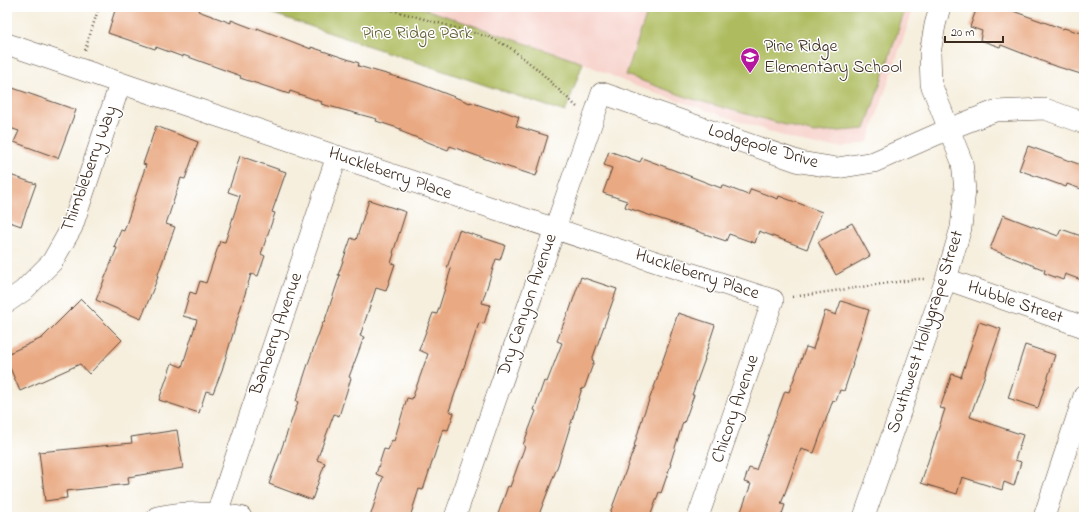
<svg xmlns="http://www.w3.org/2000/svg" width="1091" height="524" font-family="'Indie Flower',sans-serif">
<rect width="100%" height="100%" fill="#fff"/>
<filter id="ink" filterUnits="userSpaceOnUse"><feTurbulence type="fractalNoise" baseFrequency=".025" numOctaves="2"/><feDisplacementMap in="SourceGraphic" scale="8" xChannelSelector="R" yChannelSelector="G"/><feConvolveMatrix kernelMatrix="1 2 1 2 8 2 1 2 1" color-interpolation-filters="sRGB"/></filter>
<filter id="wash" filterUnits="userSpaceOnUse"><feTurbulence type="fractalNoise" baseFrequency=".012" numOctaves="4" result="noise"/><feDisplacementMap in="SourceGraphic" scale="16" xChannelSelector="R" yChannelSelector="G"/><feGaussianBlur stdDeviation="0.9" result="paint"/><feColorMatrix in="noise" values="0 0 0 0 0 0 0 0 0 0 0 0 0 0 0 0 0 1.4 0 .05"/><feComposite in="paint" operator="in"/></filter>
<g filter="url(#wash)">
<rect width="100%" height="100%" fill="#f6efde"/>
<path fill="#f7d0c9" d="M419,7H914L868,142L843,147L820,146L795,140L635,86L583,63Z"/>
<path fill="#aebc5e" stroke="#74733e" d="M253,7H419L583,63L565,112Z
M649,7H906L865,129L814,133L689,98L626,75Z"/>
<g id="blocks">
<path fill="#e9a982" d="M116,7H200L198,11L231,23V20L257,30V28L311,49V47L359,63L358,66L418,83L470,103V102L497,111V109L519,117L516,126L548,136L536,176L505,166L450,146L448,150L400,131L401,129L376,121L377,119L321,104L322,102L290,91L289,94L240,78L241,76L183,55V57L156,47L155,49L108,33Z
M977,7H1015L1013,11L1063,29L1064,28L1084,34V75L1052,65L1001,45L1000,47L980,40L982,31L970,27Z
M7,86L76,110L58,158L14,142L19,131L7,127Z
M156,126L198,142L185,179L181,178L166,224L175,227L157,277H158L141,319L96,300L117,248L114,247L121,230L124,231L146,165L143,164Z
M1028,146L1084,166V190L1067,184L1066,187L1019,170Z
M609,151L640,162L642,158L721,188L722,185L748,195L751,189L778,199L779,196L822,212L807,249L759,231L755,243L729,234L726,241L625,207L627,201L603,193L612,168L604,165Z
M240,156L286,172L272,212L275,213L261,254L265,256L258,276L251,274L222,370L213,393L206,391L199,413L159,400L172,363L182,367L197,320L183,316L190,292L196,294L200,281L206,283L220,241L225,242L240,196L228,192Z
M7,174L36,184L21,226L7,221Z
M369,200L406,212L393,253L394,254L391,263L395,264L386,291L376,288L360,336L364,337L349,377L351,378L339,416L334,414L317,460L325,463L312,500L269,484L298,402L296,401L309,361L323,322L324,323L340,275H338L351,238L356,240Z
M1003,215L1058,236L1061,229L1084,237V245L1080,257L1084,259V281L1065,274L1063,280L1044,273L1045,270L990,249Z
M852,223L870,256L836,275L818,242Z
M459,230L505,245L500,260L496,259L482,303L490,305L484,324L479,323L449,411L454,413L448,430L443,429L423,490L419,489L410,517H370L383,477L376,474L384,449L388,450L392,440L394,441L407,398L412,399L428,354L419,350L433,313L437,314L451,269L447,268Z
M581,277L617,289L592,360L594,361L584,389L582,388L558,465L538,517H497L508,486L510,487L525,446L523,445L536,411L534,410L544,381L547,382L562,343L557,341L568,312H569Z
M81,299L122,340L89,374L80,364L20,391L7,361V354L42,338Z
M841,301L869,310L852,364H853L844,391L840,390L836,401L833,400L814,453L801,449L781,504L785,505L781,517H739L751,484L744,482L749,468L756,470L785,391L789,392L806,347L813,349L825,311L836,315Z
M678,313L715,325L704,359H705L692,395H694L684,423L683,422L670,464H671L661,493L659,492L650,517H621L610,513L635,446H634L643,416L659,374H658L670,340H669Z
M979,322L1001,329L970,417L1023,435L1015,460L1021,462L1014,486L1004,482L1002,490L962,477L957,494L921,483L945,409L940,408L952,374L961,377Z
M1025,345L1055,355L1038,408L1008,398Z
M177,430L183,468L128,477L129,484L66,491L67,498L45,501L39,452L132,443L131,437Z"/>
</g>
</g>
<g filter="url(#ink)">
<use href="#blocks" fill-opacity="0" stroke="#57483b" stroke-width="1"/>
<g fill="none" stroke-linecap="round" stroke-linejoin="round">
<g stroke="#57483b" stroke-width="22">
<path id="minor" d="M7,44C262,132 517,217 773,300L698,517
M946,279L1084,327
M7,302L23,291L52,262L72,227L120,84
M217,513L337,156
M157,517C187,511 211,512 241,517
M455,517L602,93L800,162L837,168L874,162L949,129L995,111L1045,109L1084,123
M864,517L946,279L961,228L965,190L962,162L931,84L930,53L935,25L940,7
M1044,517L1084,396"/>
</g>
<path stroke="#57483b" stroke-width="2.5" stroke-dasharray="1 3" stroke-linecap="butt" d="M381,7L489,37L509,47L536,68L577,107
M85,50L99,7
M792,297L917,279H925"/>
<use href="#minor" stroke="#fff" stroke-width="21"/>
</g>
</g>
<defs>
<g id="school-pin" transform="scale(1)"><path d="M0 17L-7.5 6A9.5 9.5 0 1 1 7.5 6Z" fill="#b5179e" stroke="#fff"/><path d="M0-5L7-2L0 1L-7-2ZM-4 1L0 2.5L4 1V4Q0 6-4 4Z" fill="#fff"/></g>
</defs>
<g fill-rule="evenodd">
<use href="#school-pin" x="750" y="57"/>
</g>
<g text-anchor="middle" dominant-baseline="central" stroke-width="3" stroke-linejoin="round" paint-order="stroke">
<g font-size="18" fill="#635d34" stroke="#fff">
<text x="417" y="34">Pine Ridge Park</text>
</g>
<g font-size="18" fill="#3b2a1e" stroke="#fff" text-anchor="start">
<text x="764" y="47">Pine Ridge<tspan x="764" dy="21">Elementary School</tspan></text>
</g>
<g font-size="18" fill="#3b2a1e" stroke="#fff">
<text transform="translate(763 147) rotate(17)">Lodgepole Drive</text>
<text transform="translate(90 169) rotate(-70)">Thimbleberry Way</text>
<text transform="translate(390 174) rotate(19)">Huckleberry Place</text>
<text transform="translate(697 275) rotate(18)">Huckleberry Place</text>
<text transform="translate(1015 303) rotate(19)">Hubble Street</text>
<text transform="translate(528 305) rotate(-71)">Dry Canyon Avenue</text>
<text transform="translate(926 332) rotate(-72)">Southwest Hollygrape Street</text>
<text transform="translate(277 334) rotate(-71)">Banberry Avenue</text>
<text transform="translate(736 409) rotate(-71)">Chicory Avenue</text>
</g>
</g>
<rect width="1091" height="524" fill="none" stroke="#fff" stroke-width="24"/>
<path d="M945 36v6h58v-6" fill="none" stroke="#3b2a1e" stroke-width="2"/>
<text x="951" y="36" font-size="12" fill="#3b2a1e" stroke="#ffffff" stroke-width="3" paint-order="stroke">20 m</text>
</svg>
